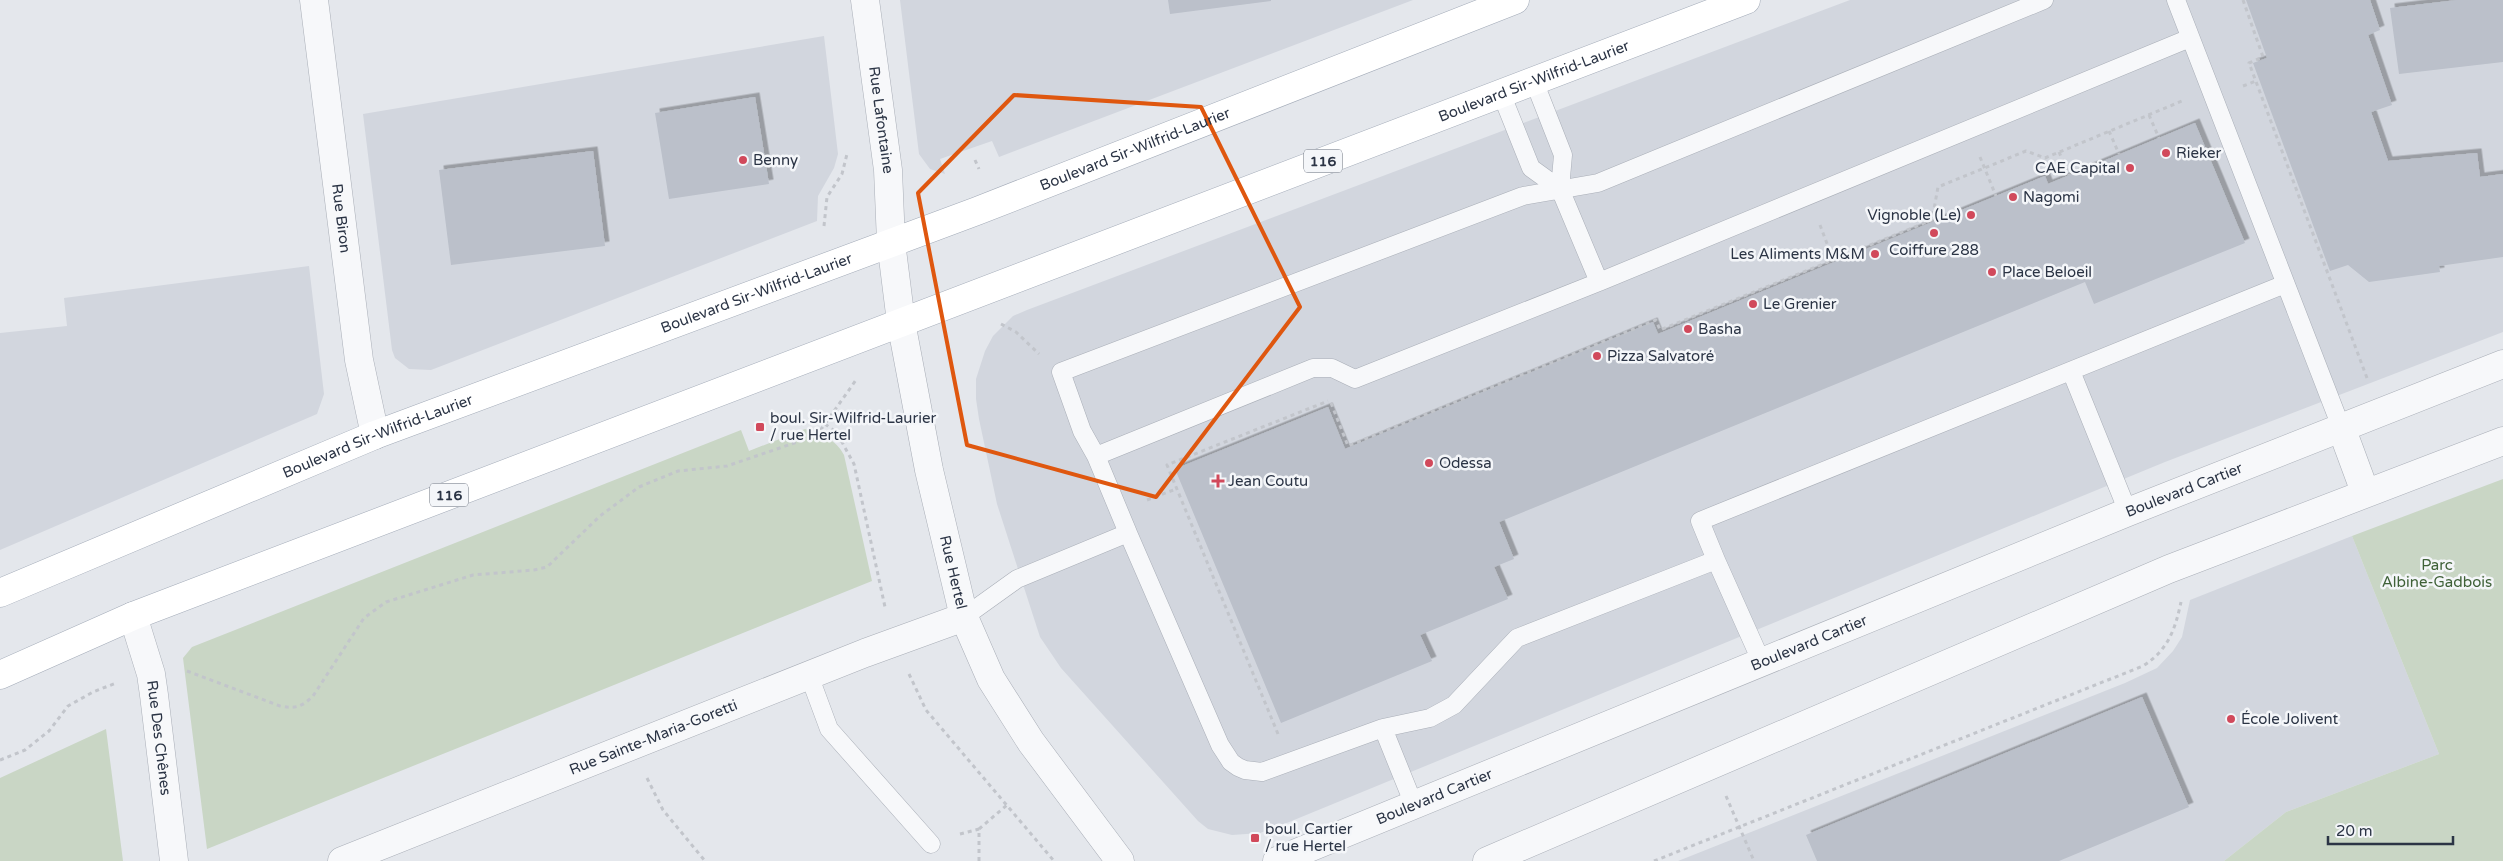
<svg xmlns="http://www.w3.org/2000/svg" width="2503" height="861" font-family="'Varela Round',sans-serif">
<defs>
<filter id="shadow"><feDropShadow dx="4.5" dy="-4.5" stdDeviation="0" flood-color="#0004"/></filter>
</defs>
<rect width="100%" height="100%" fill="#e4e7ec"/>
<path fill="#d2d6de" d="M900,0H1413L999,157L992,141L940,159L945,174L930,169L919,154Z
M1850,0H2503V332L2165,462L1277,827L1260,833L1232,835L1208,829L1198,821L1061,668L1040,637L997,504L979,419L976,399V379L985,351L993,336L1013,316L1027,310Z
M824,36L838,154L834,168L818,196L817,221L431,370L409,369L395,358L392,350L363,114Z
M309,266L324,394L317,414L0,550V333L67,326L64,298Z
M2352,536L2439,754L2286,812L2224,861H1678L2125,683L2157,668L2173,651L2182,637L2190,600Z"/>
<path fill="#c9d6c5" d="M805,429C821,435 836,439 844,455L872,581L207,849L183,658L192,647L741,430L749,451Z
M2503,479V861H2224L2286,812L2439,754L2352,536Z
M106,729L123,861H0V778Z"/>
<path fill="#bbc0ca" filter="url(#shadow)" d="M1168,0H1271V1L1170,14Z
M2246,0H2370L2380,30L2368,35L2392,105L2371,112L2388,161L2477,153L2480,177L2503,174V257L2439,266L2440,272L2369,282L2348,265L2330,271L2253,63L2267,58Z
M2457,0H2503V62L2399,74L2390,8Z
M755,97L769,184L669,199L655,113Z
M2195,123L2245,243L2094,304L2085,282L1499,522L1514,559L1494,567L1508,599L1420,635L1432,661L1281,723L1175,469L1328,407L1345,449L1653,322L1658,334L2045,176L2048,184Z
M593,151L605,246L451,265L439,170Z
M2142,697L2189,807L2059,861H1817L1806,835Z"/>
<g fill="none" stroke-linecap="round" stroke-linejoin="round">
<g stroke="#a9aeb7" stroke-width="19">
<path id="lane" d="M2176,0L2341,427
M1501,93L1531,168L1560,189
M1599,282L2190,38
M2071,371L2128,512
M1096,456L1082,431L1061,372L1523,196L1598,183L2044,0
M1128,533L1220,745L1231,762L1238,767L1245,770L1262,772L1383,728L1414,805
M1716,560L1700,521L2285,284
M964,617L1017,579L1128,533L1096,456L1313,368H1332L1355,379L1599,282L1560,189L1563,155L1534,81
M809,675L829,729L931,844
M1383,728L1430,718L1454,705L1517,638L1716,560L1762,663"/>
</g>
<g stroke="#a9aeb7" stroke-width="29">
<g id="street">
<path id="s1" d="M314,0L359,360L375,435"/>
<path id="s2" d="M865,0L888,170L891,242L901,322L929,470L964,617L991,679L1031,742L1120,861"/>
<path d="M2341,427L2365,492"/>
<path id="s3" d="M133,616L151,674L154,695L174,861"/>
<path id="s4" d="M342,861L865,653L964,617"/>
<path id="s5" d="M1277,861L2128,512L2503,364"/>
<path d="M1487,861L2169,569L2503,441"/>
</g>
</g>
<g stroke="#a3abb8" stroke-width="29">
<g id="primary">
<path id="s6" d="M0,593L375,435L977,211L1515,0"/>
<path id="s7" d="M0,675L133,616L1746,0"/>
</g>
</g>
<path stroke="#c2c5cb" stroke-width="3" stroke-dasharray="4 4" stroke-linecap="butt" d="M2243,0L2263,57L2249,63L2367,378
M2243,86L2256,81
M2149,115L2159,138
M2109,131L2119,154
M2059,152L2069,175
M1980,157L1996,196
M975,160L979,169
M1820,225L1834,262
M824,226L827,197L842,174L847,154
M1001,324L1016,332L1039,354
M1331,403L1348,446L1656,320L1660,330L1932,220L1938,187L2026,151L2045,158L2182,101
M825,424L837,433L854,464L885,607
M1147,500L1176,489
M187,671L280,706C295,709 302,707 313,696L364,618L386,602L473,575L534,570L547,567L600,516L639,487L678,471L727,466L812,437L822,428L856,380
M909,674L926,710L1054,861
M1278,734L1167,465L1328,401
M0,760L25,750L49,731L68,706L93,692L116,683
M647,778L663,810L705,861
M1726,796L1754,861
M960,834L979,829
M979,861V829L1007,805
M1654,861L2143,666C2168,650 2175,630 2181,602"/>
<use href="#lane" stroke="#f7f8fa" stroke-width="18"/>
<use href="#street" stroke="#f7f8fa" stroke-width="28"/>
<use href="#primary" stroke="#fff" stroke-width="28"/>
</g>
<path fill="none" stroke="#df570f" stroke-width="4" stroke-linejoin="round" d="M1014,95L1201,107L1300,307L1156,497L967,445L918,193Z"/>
<g fill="#d1495b" stroke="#f4f6f9" stroke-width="2">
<circle cx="2166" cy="153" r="5"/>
<circle cx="743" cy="160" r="5"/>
<circle cx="2130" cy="168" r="5"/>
<circle cx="2013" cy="197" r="5"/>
<circle cx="1971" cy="215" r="5"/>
<circle cx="1934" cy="233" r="5"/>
<circle cx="1875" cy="254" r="5"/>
<circle cx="1992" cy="272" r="5"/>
<circle cx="1753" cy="304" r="5"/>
<circle cx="1688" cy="329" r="5"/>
<circle cx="1597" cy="356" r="5"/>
<rect x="755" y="422" width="10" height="10" rx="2.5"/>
<circle cx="1429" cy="463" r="5"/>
<path d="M1215.5 473.5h5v5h5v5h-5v5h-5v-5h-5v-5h5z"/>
<circle cx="2231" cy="719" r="5"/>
<rect x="1250" y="833" width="10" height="10" rx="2.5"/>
</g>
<g text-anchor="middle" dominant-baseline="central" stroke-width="5" stroke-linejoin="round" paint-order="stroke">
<g fill="#f4f6f9" stroke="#676e7b" stroke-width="1">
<rect x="1304" y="149.5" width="38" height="23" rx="4"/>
<rect x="430" y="483.5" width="38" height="23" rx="4"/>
</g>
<g font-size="14" font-weight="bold" fill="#2b3445">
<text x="1323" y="161">116</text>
<text x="449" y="495">116</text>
</g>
<g font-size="15" fill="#2b3445" stroke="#f4f6f9">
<text stroke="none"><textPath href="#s7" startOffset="1645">Boulevard Sir-Wilfrid-Laurier</textPath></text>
<text stroke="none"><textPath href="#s2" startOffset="121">Rue Lafontaine</textPath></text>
<text stroke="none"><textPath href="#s6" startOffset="1219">Boulevard Sir-Wilfrid-Laurier</textPath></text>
<text stroke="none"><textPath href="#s1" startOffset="220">Rue Biron</textPath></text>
<text stroke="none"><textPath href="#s6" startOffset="814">Boulevard Sir-Wilfrid-Laurier</textPath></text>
<text stroke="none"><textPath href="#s6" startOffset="409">Boulevard Sir-Wilfrid-Laurier</textPath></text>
<text stroke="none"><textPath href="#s5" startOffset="980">Boulevard Cartier</textPath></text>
<text stroke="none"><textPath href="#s2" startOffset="580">Rue Hertel</textPath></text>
<text stroke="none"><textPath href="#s5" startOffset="575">Boulevard Cartier</textPath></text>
<text stroke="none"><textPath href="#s3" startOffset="125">Rue Des Chênes</textPath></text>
<text stroke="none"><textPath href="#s4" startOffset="335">Rue Sainte-Maria-Goretti</textPath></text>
<text stroke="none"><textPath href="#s5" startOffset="170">Boulevard Cartier</textPath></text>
</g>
<g font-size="15" fill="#2b3445" stroke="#f4f6f9" text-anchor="start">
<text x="2176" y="153">Rieker</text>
<text x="753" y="160">Benny</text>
<text x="2120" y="168" text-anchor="end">CAE Capital</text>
<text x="2023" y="197">Nagomi</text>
<text x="1961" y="215" text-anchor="end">Vignoble (Le)</text>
<text x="1934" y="250" text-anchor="middle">Coiffure 288</text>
<text x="1865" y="254" text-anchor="end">Les Aliments M&amp;M</text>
<text x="2002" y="272">Place Beloeil</text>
<text x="1763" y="304">Le Grenier</text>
<text x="1698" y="329">Basha</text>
<text x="1607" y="356">Pizza Salvatoré</text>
<text x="770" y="418">boul. Sir-Wilfrid-Laurier<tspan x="770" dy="17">/ rue Hertel</tspan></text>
<text x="1439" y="463">Odessa</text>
<text x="1228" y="481">Jean Coutu</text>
<text x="2241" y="719">École Jolivent</text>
<text x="1265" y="829">boul. Cartier<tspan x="1265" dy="17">/ rue Hertel</tspan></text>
</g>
<g font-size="15" fill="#3f6138" stroke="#f4f6f9">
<text x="2437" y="565">Parc<tspan x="2437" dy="17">Albine-Gadbois</tspan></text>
</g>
</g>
<path d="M2328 836v8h125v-8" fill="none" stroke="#2b3445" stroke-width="2.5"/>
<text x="2336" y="836" font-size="15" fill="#2b3445" stroke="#f4f6f9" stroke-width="4" paint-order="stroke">20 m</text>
</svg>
